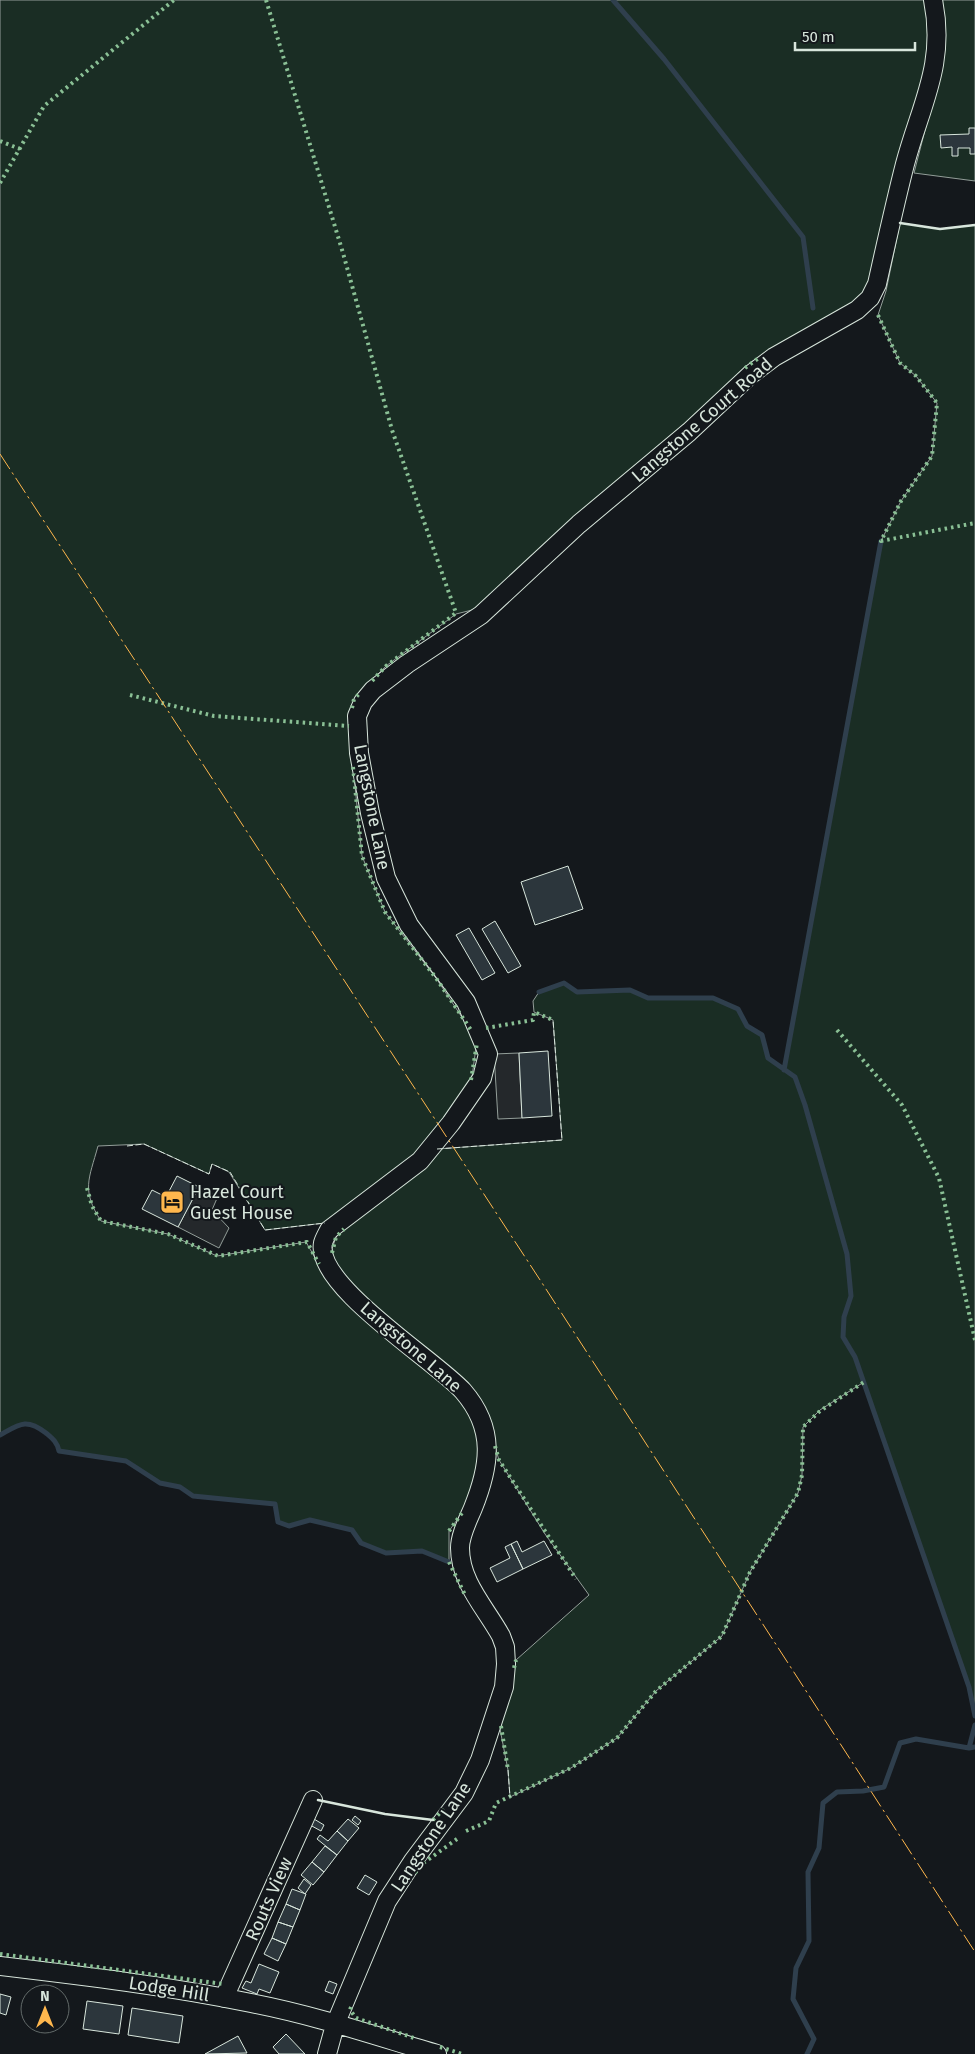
<svg xmlns="http://www.w3.org/2000/svg" width="975" height="2054" font-family="'Fira Sans',sans-serif">
<rect width="100%" height="100%" fill="#14181c"/>
<path fill="#1a2d24" stroke="#939e99" d="M0,0H925L927,5L928,67L874,277L864,297L751,362L676,437L480,608L456,614L386,666L354,699L349,726L362,856L385,912L436,978L477,1040L472,1077L461,1099L415,1156L325,1223L265,1230L229,1172L212,1164L209,1174L144,1144L98,1146C89,1179 81,1190 101,1221L168,1234L217,1256L306,1242L321,1268L449,1386L472,1416L481,1440L479,1475L467,1506L449,1531V1562L422,1551L386,1553L361,1543L352,1530L310,1520L289,1526L278,1522L274,1504L193,1496L180,1487L160,1483L126,1461L59,1451C57,1442 53,1439 45,1433C26,1418 20,1424 0,1435Z
M939,0H975V181L914,173L934,95Z
M900,223L940,229L975,225V1716L969,1687L864,1382L820,1410L803,1427L802,1475L798,1493L750,1572L722,1636L656,1691L617,1738L571,1768L510,1797L508,1770L500,1729L516,1660L589,1595L545,1534L499,1460L488,1424L355,1290L334,1261L332,1249L336,1237L351,1222L437,1149L562,1140L553,1020L534,1012L533,1001L539,992L564,984L577,992L630,990L648,998H713L738,1009L747,1025L762,1035L768,1058L784,1069L881,541L901,501L932,456L937,403L916,376L900,363L878,315L886,291Z"/>
<path fill="#24282b" stroke="#939e99" d="M519,1053L522,1118L498,1119L494,1054Z
M199,1187L218,1196L212,1210L229,1228L219,1248L178,1227Z"/>
<g fill="none" stroke-linecap="round" stroke-linejoin="round">
<path stroke="#2f3f4d" stroke-width="5" d="M613,0L664,59L803,237L813,308
M539,992L564,983L577,992L630,990L648,998H713L738,1009L747,1026L762,1035L768,1058L795,1077L805,1105L847,1254L851,1296L844,1317L843,1337L855,1357L969,1687L975,1716
M784,1070L881,541
M0,1435C20,1424 26,1418 46,1433C53,1439 57,1442 59,1451L126,1461L160,1483L180,1487L193,1496L275,1504L278,1522L289,1526L310,1520L352,1530L361,1543L386,1553L422,1551L449,1562
M969,1748L975,1725
M807,2054L814,2039L793,1999L796,1968L809,1941L808,1872L819,1848L823,1803L837,1792L863,1791L884,1787L900,1743L916,1739L969,1748L975,1747"/>
</g>
<path fill="#2c363c" stroke="#d8e6dc" d="M969,128H975V154H970V148H958V156H952V147L941,148L940,135L969,134Z
M568,866L583,909L535,925L521,882Z
M495,921L521,966L508,973L482,929Z
M469,928L495,973L482,980L456,935Z
M548,1051L552,1116L522,1118L519,1053Z
M177,1176L199,1187L178,1227L142,1209L152,1190L166,1197Z
M517,1541L522,1552L544,1541L552,1555L523,1569L511,1544Z
M511,1544L523,1569L497,1582L490,1568L510,1558L505,1547Z
M355,1816L361,1821L358,1825L352,1820Z
M314,1819L324,1825L321,1831L310,1825Z
M348,1819L359,1828L348,1841L337,1831Z
M337,1831L348,1841L337,1855L317,1839L320,1835L328,1841Z
M325,1846L337,1855L324,1872L312,1862Z
M312,1862L324,1872L313,1885L301,1875Z
M365,1875L377,1882L369,1895L357,1888Z
M304,1879L311,1885L305,1894L298,1888Z
M292,1889L306,1894L300,1910L286,1904Z
M286,1904L300,1910L293,1927L278,1922Z
M278,1922L293,1927L286,1944L272,1938Z
M272,1938L286,1944L278,1961L264,1954Z
M259,1964L279,1972L270,1993L259,1989L257,1994L242,1988L246,1981L251,1983Z
M329,1981L337,1984L333,1994L325,1991Z
M0,1994L11,1997L6,2015L0,2013Z
M87,2001L123,2006L119,2034L83,2029Z
M132,2008L183,2016L179,2043L128,2035Z
M286,2034L305,2054H279L273,2047Z
M238,2036L247,2053L205,2054Z"/>
<g fill="none" stroke-linecap="round" stroke-linejoin="round">
<g stroke="#d8e6dc" stroke-width="20">
<path id="minor" d="M0,1966C84,1976 168,1986 251,2003C314,2015 376,2036 437,2054
M224,1998L313,1800
M327,2054L335,2025L387,1901L413,1861L464,1793L480,1760L504,1687L506,1664L505,1647L501,1636C485,1607 460,1582 460,1548C460,1535 468,1520 473,1508C490,1466 496,1429 463,1391C436,1361 314,1285 323,1243C324,1239 327,1234 329,1230L420,1161L451,1123L482,1078L488,1054L466,1002L409,925L386,878L370,813L359,753L357,716L363,702L373,690L407,664L481,615L579,524L689,432L750,375L774,357L857,310L870,298L877,284C886,244 895,203 905,164C921,104 946,64 933,0"/>
</g>
<use href="#minor" stroke="#14181c" stroke-width="18"/>
<path stroke="#8ac095" stroke-width="4" stroke-dasharray="2.5 4" stroke-linecap="butt" d="M266,0L343,253L392,430L456,613L386,666L372,681
M0,141L20,149
M0,183L44,106L174,0
M878,315L900,363L916,376L937,403L932,456L901,501L881,541L975,523
M745,368L760,357
M130,695L214,716L349,726
M352,708L354,699L360,693
M353,767L362,856L385,912L436,978L471,1030
M486,1028L533,1020L534,1012L553,1020
M837,1030L902,1105L939,1178L975,1340
M471,1080L477,1043
M87,1188L92,1206L101,1221L168,1234L218,1256L307,1242L319,1264
M332,1253L336,1237L344,1229
M495,1446L499,1460L576,1579
M449,1531L462,1513
M449,1562L465,1595
M514,1668L516,1660
M501,1726L508,1770
M433,1820L444,1809
M466,1831L489,1821L496,1803L571,1768L617,1738L656,1691L722,1636L750,1572L798,1493L802,1475L803,1427L820,1411L864,1382
M415,1873L422,1864L457,1839
M0,1954L223,1984
M351,2007L350,2010L356,2018L414,2038
M440,2047L462,2054"/>
<path stroke="#d8e6dc" stroke-width="1" stroke-dasharray="6 2.5" stroke-linecap="butt" d="M127,1146L144,1144L209,1174L212,1164L230,1172L265,1230L325,1223
M437,1149L562,1140L553,1020
M508,1770L510,1797"/>
<path stroke="#d8e6dc" stroke-width="2.5" d="M900,223L940,229L975,225
M318,1800L385,1814L433,1820"/>
<path stroke="#ffb74d" stroke-width="1" stroke-dasharray="18 4 2.5 4" stroke-linecap="butt" d="M0,454L544,1286L975,1952"/>
</g>
<defs>
<g id="hotel-square" transform="scale(1.25)"><rect x="-9" y="-9" width="18" height="18" rx="4" fill="#ffb74d" stroke="#14181c"/><path d="M-6-4.5h1.5V1H6V5H4.5V3h-9V5H-6ZM-4 0a1.8 1.8 0 1 1 3.6 0ZM.5 0V-2.5h3Q6-2.5 6 0Z" fill="#111"/></g>
</defs>
<g fill-rule="evenodd">
<use href="#hotel-square" x="172" y="1202"/>
</g>
<g text-anchor="middle" dominant-baseline="central" stroke-width="4" stroke-linejoin="round" paint-order="stroke">
<g font-size="18" fill="#d8e6dc" stroke="#14181c">
<text transform="translate(702 420) rotate(-41)">Langstone Court Road</text>
<text transform="translate(372 807) rotate(79)">Langstone Lane</text>
<text transform="translate(411 1347) rotate(41)">Langstone Lane</text>
<text transform="translate(431 1837) rotate(-56)">Langstone Lane</text>
<text transform="translate(269 1899) rotate(-66)">Routs View</text>
<text transform="translate(169 1989) rotate(9)">Lodge Hill</text>
</g>
<g font-size="18" fill="#d8e6dc" stroke="#14181c" text-anchor="start">
<text x="190" y="1192">Hazel Court<tspan x="190" dy="21">Guest House</tspan></text>
</g>
</g>
<g transform="translate(45 2009)"><circle r="24" fill="#14181c" stroke="#626a69"/>
<path d="M0-4L9 19L0 12L-9 19Z" fill="#ffb74d"/>
<text y="-8" font-size="14" font-weight="bold" text-anchor="middle" fill="#d8e6dc">N</text>
</g>
<path d="M795 42v8h120v-8" fill="none" stroke="#d8e6dc" stroke-width="2.5"/>
<text x="802" y="42" font-size="15" fill="#d8e6dc" stroke="#14181c" stroke-width="4" paint-order="stroke">50 m</text>
</svg>
